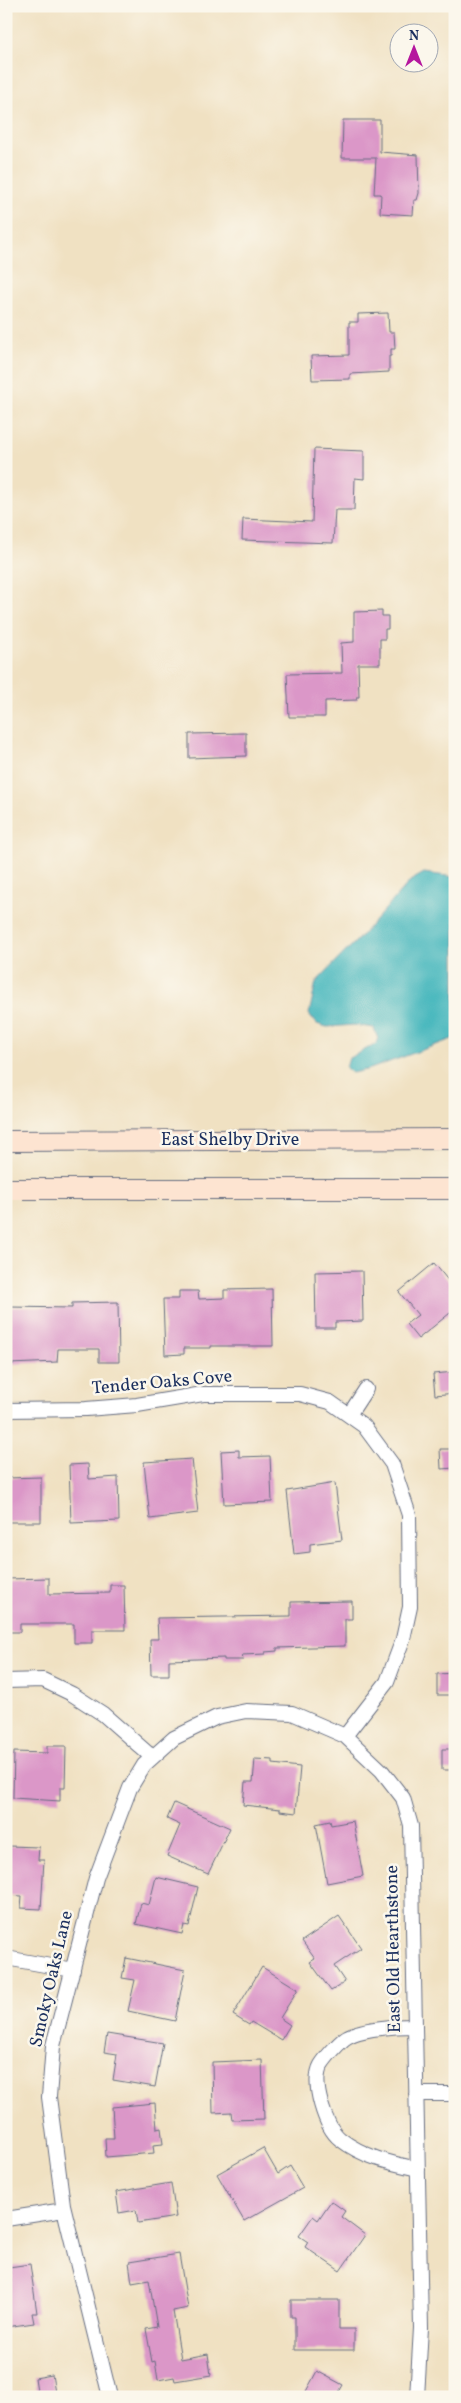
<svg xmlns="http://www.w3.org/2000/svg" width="461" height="2403" font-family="Vollkorn,serif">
<rect width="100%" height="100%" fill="#fbf7ec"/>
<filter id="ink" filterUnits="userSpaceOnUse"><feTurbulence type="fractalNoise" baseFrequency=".02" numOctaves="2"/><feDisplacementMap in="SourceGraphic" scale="10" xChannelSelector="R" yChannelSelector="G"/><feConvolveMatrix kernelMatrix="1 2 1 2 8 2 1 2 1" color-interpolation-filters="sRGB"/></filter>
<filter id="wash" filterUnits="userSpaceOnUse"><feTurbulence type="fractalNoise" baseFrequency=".0096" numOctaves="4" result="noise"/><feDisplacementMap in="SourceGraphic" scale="20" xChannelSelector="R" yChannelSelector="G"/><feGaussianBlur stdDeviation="1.12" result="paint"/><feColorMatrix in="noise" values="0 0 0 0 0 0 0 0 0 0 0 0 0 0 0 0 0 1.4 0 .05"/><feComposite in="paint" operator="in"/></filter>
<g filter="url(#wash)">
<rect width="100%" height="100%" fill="#f0e1c2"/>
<path fill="#47b7bd" stroke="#31738e" d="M424,873L455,877V1038L370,1069L352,1073L346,1068L349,1058L376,1044L378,1039L374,1028L354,1025L327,1027L317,1024L309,1014L316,982L364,933L410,881Z"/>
<g id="blocks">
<path fill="#db97c8" d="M343,120H380V152L418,155L419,193L417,200H414L413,215L380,213L381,194H374L376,158H342Z
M388,313L389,332H394L395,349H391V356H389V372L350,374V379L312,380L311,356L349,355V322H358V314Z
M314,449L364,451V479L355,478L354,510H335L333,543L242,540L243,519L312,522Z
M382,611V616H388V629H385V639H380V664H358L359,697H356L357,700L325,701V717H289L287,674L342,673L341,643L354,642V612Z
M246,733V756L189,758V734Z
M434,1263L455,1289V1309L418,1339L406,1324L418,1315L399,1292Z
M362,1271L363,1321L335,1322V1328H316L315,1272Z
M272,1289L273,1346H211V1348H184V1354L165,1355L163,1299H179V1291H198L199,1299L224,1298V1290Z
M118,1302L119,1362H99V1349H58L57,1362L9,1364L10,1307L72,1308V1303Z
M455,1372V1393L435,1395L433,1374Z
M440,1449H455V1468L441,1469Z
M239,1450V1457L270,1456L272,1502L224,1504L221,1451Z
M192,1459L198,1513L150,1519L144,1462Z
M88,1464L89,1479L118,1477L119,1521L71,1523L69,1465Z
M41,1477V1522H6V1478Z
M335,1483L342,1540L310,1544V1552L294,1554L287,1491Z
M49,1578V1594L110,1593V1585H124L125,1630H92V1643H74V1624H20V1632H6V1579Z
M352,1601V1619H345V1646L277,1648V1651L265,1652V1654L242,1655L243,1660H224V1658L169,1660V1675H151L150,1639H158L157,1618L291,1616V1602Z
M455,1673V1695H437V1674Z
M47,1746H66L65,1788H60V1801L13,1798L14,1752L47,1753Z
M442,1749H455V1770H442Z
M255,1759L273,1760V1764L300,1767L296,1813L280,1811V1809L243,1805L245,1782H253Z
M174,1803L230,1828L208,1874L167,1856L180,1825L167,1819Z
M330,1821L331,1825L353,1821L363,1876L327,1883L316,1824Z
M9,1846L39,1847L38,1860H44L41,1909L21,1908L22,1896L6,1895V1857H8Z
M156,1877L198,1887L189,1926L184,1925L182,1934L136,1924L141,1903L149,1905Z
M339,1916L361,1948L334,1966L345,1982L331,1991L310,1962L315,1959L302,1941Z
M126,1958L185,1970L175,2021L128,2011L135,1980L122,1978Z
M262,1967L298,1989L280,2018L290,2025L281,2040L251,2022L249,2025L233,2015Z
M107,2034L163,2043L155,2087L113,2080L117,2054L104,2052Z
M262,2060L264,2119L232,2120L231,2112L213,2113L212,2062Z
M155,2103L157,2129L161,2128L163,2144L153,2145L154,2153L106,2157L105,2138H114L112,2107Z
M263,2148L278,2174L290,2166L303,2188L244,2221L217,2174Z
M171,2183L176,2217L138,2223L136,2210L119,2213L116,2192Z
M331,2201L345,2211L341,2217L365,2235L340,2271L305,2247L308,2242L299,2236L313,2216L318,2220Z
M179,2254L188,2308L173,2311L181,2359L208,2354L211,2375L175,2381L174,2377L158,2380L155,2361L152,2362L146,2329L157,2327L149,2280L132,2283L129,2262Z
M30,2264L37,2313H32L34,2323L6,2327V2282L11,2281L9,2267Z
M291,2300H339V2329H354V2350H295V2317H291Z
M317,2371L343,2385L336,2397H303Z
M52,2375L56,2397H38L35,2378Z"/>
</g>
</g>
<g filter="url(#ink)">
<use href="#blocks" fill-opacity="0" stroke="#666d81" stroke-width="1"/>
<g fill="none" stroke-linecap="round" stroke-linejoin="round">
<g stroke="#666d81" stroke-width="16">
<path id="street" d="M6,1410L86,1409L137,1405L203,1394H300L330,1402L364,1426L392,1464L409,1515L410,1607L403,1639L387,1682L345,1736
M349,1415L366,1389
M6,1681L43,1680L72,1694L103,1714L152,1757
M6,1958L73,1970
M415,2026C397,2026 358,2028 344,2039C337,2045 326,2057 321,2065C311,2083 325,2127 340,2139C363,2157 390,2163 418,2169
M416,2094H455
M6,2219L64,2210
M110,2397L63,2205L49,2097L53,2046L96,1878L130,1788L144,1765L174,1738L217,1717L246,1711L292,1713L345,1736L382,1771L403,1798L411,1826L421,2328L417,2397"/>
</g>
<g stroke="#666d81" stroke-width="22">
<path id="secondary" d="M6,1141L455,1139
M6,1189H455"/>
</g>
<use href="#street" stroke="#fff" stroke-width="14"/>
<use href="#secondary" stroke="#fde4d1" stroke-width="20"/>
</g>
</g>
<g text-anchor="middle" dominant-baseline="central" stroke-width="5" stroke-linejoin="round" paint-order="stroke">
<g font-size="18" fill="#1b2f5e" stroke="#fbf7ec">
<text x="230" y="1140">East Shelby Drive</text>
<text transform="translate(162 1383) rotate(-5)">Tender Oaks Cove</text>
<text transform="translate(394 1949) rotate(-91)">East Old Hearthstone</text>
<text transform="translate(52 1979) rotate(-77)">Smoky Oaks Lane</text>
</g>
</g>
<rect width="461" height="2403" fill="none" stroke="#fbf7ec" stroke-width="25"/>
<g transform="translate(414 48)"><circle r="24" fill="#fbf7ec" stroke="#a1a7b3"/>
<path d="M0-4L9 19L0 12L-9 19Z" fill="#b5179e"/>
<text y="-8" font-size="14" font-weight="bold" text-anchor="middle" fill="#1b2f5e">N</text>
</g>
</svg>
